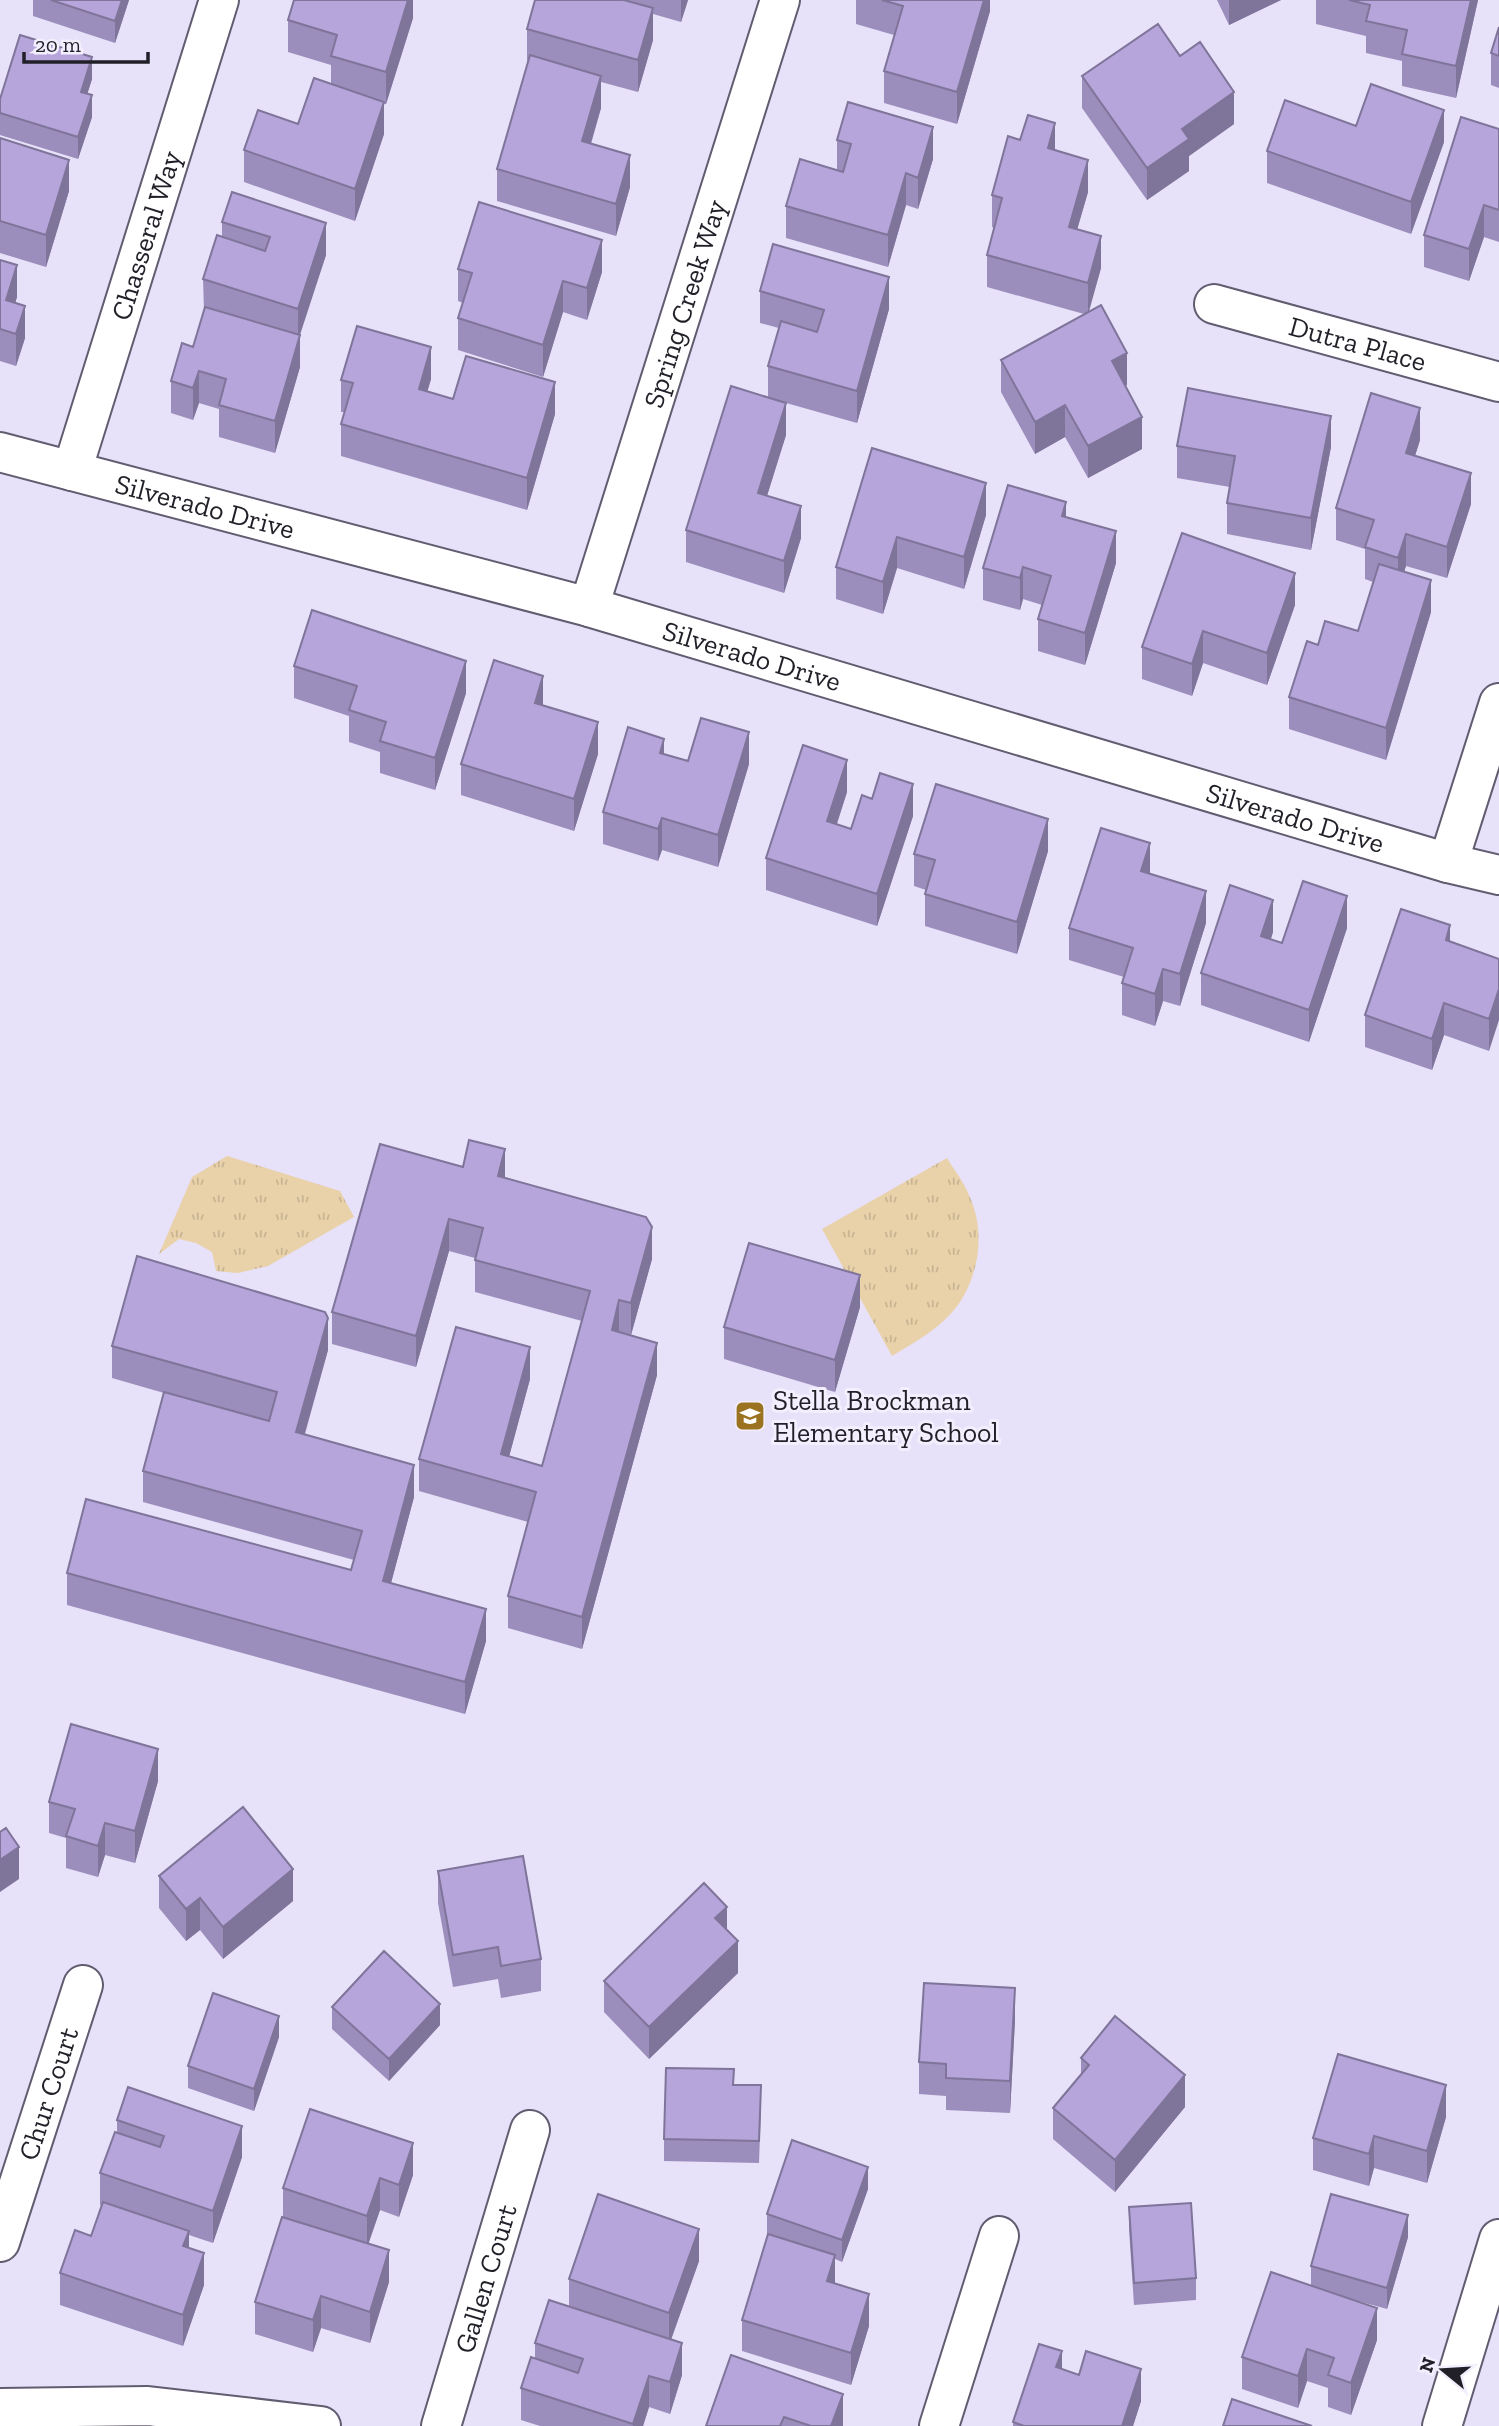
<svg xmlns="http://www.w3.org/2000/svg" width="1499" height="2426" font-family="'Zilla Slab',serif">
<defs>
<pattern id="park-tufts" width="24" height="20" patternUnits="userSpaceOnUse" patternTransform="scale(1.75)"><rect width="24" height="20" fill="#e9d2aa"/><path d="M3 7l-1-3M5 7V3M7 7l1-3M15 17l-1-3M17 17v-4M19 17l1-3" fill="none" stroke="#c8b492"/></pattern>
</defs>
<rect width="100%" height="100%" fill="#e7e1f9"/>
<path fill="url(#park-tufts)" d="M227,1156L340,1191L354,1217L268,1266L238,1273L216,1271L212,1252L196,1243L179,1239L159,1254L192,1177Z
M947,1158C955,1171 966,1185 971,1200C979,1219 980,1239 977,1258C967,1312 936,1330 892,1356L822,1229Z"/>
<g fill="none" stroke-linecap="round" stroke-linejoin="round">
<g stroke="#625c70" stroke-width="42">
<g id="minor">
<path id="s1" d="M1214,304L1499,382"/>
<path id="s2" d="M0,452L589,607L1448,863L1499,875"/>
<path id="s3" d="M72,471L219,0"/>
<path id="s4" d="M589,607L780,0"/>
<path d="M1448,863L1499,703"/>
<path id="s5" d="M0,2242L83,1985"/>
<path d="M0,2408L148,2406L321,2426"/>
<path id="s6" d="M441,2426L530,2130"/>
<path d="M939,2426L999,2236"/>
<path d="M1442,2426L1499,2239"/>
</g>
</g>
<use href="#minor" stroke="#fff" stroke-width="38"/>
</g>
<path fill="#9c8ebc" d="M33,0H129L115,43L33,16Z
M413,0V18L386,104H384V134L355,221L244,182V150L298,124L331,84V65L288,52V20Z
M535,0H688L681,22L653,14V40L638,92L601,82V108L591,144L630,187L616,236L497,201V169L528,61L527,60V29Z
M856,0H990V11L957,124L884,103V71L894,35L856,24Z
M1217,0H1281L1229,25Z
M1316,0H1478L1456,98L1402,86V61L1366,53V36L1316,24Z
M1499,27V88L1491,85V53Z
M1180,56L1234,124L1189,156V171L1147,200L1082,108V76Z
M92,79L87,94L92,117L78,159L0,135V99Z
M1356,126L1444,142L1411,234L1267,183V151Z
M1499,129V242L1484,237L1469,281L1424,267V235Z
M0,138L69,191L46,267L0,253Z
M837,140L933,159L918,209L906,205L888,267L786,238V206L837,170Z
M1055,151L1088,192L1077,229L1101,268L1088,312L1127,385L1125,386L1142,449L1088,478L1065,437L1035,454L1001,392V360L1084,314L987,287V255L994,228L992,227V195Z
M222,222L326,255L299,335L300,367L275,453L219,437V409L199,403L193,420L171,413V381L193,347L204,311L203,279L222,237Z
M0,260L17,297L15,303L25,338L16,366L0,361Z
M458,269L602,272L587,320L563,312L543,377L458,350V318L463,303L458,301Z
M760,291L889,309L857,423L772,399L786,435L767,495L801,538L784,593L686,562V530L768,398V366L779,328L760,323Z
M431,379L427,391L453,399L555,414L527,510L341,456V424L344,412H341V380Z
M1420,440L1415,455L1471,504L1447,578L1406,566L1404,572L1431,612L1386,760L1289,729V697L1318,645L1358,631L1373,582L1365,579V549L1336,540V508Z
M1177,446L1331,447L1311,550L1227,534V503L1230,487L1177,478Z
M872,448L986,515L964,589L897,568L883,614L836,599V567Z
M1066,517L1116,563L1085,665L1038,651V619L1042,605L1023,599L1020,610L983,600V568Z
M1295,605L1267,685L1203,663L1192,696L1142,679V647Z
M294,666L466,693L435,790L380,773V752L349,742V716L294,698Z
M543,705L598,754L574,831L461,795V764Z
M664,754L688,761L749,764L718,867L662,850L658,861L603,844V812Z
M847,792L837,824L851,829L913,816L877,926L766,890V858Z
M1048,851L1017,954L925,926V894L926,890L914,886V854Z
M1150,873L1206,923L1180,1006L1163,1001L1155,1026L1122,1015V983L1124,977L1069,960V928Z
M1347,928L1309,1042L1201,1005V973L1273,932L1271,939L1282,943Z
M1450,942L1499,959L1489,1051L1444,1035L1432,1070L1365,1047V1015Z
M463,1167L505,1177L652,1259L631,1335L619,1332L657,1375L582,1649L508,1628V1596L528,1522L419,1491V1459L530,1379L509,1456L542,1466L582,1321L475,1292V1258L449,1251L416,1367L332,1344V1312Z
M860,1307L835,1392L724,1359V1327Z
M112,1346L328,1350L305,1434L414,1497L391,1583L486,1641L465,1714L67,1605V1573L351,1570L354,1560L143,1502V1471L164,1393L112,1378Z
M158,1781L135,1863L105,1855L98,1877L66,1868V1838L49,1833V1802Z
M438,1871L541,1959V1991L501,1998L498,1979L453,1987L438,1903Z
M159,1876L293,1901L223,1959L200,1930L186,1941L159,1908Z
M727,1930L738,1973L649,2059L604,2012V1981Z
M332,2007L440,2025L389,2081L332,2029Z
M1015,2020L1010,2113L946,2110V2096L919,2094V2062Z
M279,2037L254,2111L188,2088V2066Z
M1081,2058L1185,2107L1115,2192L1053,2139V2108L1081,2074Z
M733,2085L761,2107L759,2163L664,2161V2139Z
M1446,2117L1427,2183L1374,2168L1369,2186L1313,2170V2138Z
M117,2120L242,2157L213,2243L189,2235V2247L204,2285L183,2346L60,2305V2273L91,2236L101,2205H100V2173L117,2133Z
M413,2175L399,2217L380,2210L368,2244L389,2282L370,2343L321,2328L313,2352L255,2334V2302L283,2218V2188Z
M868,2189L842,2262L835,2259V2284L869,2326L851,2385L742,2351V2320L767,2236V2214Z
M1129,2207L1196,2278V2300L1134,2305L1129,2229Z
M1408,2237L1387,2309L1347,2298L1377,2340L1351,2415L1328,2407V2388L1307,2381L1298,2408L1242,2389V2357L1311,2286V2266Z
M699,2261L671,2340L682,2375L670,2414L649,2407L643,2426H540L521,2420V2388L535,2359V2343L569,2306V2279Z
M731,2355L843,2426H706Z
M1062,2369L1141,2401L1133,2426H1013V2422Z"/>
<path fill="#7f7499" d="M122,0H129L115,43V21Z
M408,0H413V18L386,104V72Z
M681,0H688L681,22Z
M984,0H990V11L957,124V92Z
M1229,0H1281L1229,25Z
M1471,0H1478L1456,98V66Z
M653,8V40L638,92V60Z
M92,57V79L81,114V92Z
M601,76V108L582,173V141Z
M1234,92V124L1189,156V171L1147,200V168L1182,129Z
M92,95V117L78,159V137Z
M384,102V134L355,221V189Z
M1444,110V142L1411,234V202Z
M1055,123V155L1048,148Z
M933,127V159L918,209V178Z
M630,155V187L616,236V204Z
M69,160V191L46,267V235Z
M1088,160V192L1069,258V227Z
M906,173V205L888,267V235Z
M1484,205V237L1469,281V249Z
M326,223V255L298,341V309Z
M1101,236V268L1088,315V283Z
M602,240V272L587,320V288Z
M17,265V297L6,332V300Z
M889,277V309L857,423V391Z
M563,281V312L543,377V345Z
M25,306V338L16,366V334Z
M300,335V367L275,453V421Z
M431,347V379L419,421V389Z
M1127,353V385L1112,393V361Z
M199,371V403L193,420V388Z
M555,382V414L527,510V478Z
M786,403V435L758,525V493Z
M1065,405V437L1035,454V422Z
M1420,408V440L1406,485V453Z
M1331,416V447L1311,550V518Z
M1142,417V449L1088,478V446Z
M1471,473V504L1447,578V547Z
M986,483V515L964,589V557Z
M1066,502V534L1062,516Z
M801,506V538L784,593V561Z
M1116,531V563L1085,665V633Z
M1406,534V566L1398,589V558Z
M897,537V568L883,614V582Z
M1023,567V599L1020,610V578Z
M1295,573V605L1267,685V653Z
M1431,580V612L1386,760V728Z
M1203,631V663L1192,696V664Z
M466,661V693L435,790V758Z
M543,676V708L535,703Z
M598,722V754L574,831V799Z
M749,732V764L718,867V835Z
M664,739V771L660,753Z
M847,760V792L827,853V821Z
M913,784V816L877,926V894Z
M662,818V850L658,861V829Z
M1048,819V851L1017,954V922Z
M1150,843V875L1141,871Z
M1206,891V923L1180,1006V974Z
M1347,896V928L1309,1042V1010Z
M1273,900V932L1261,968V936Z
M1450,925V957L1446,940Z
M1163,969V1001L1155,1026V994Z
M1499,989V1020L1489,1051V1019Z
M1444,1003V1035L1432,1070V1039Z
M505,1149V1181L498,1176Z
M449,1219V1251L416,1367V1336Z
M652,1227V1259L631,1335V1303Z
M860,1275V1307L835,1392V1360Z
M619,1300V1332L612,1330Z
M328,1318V1350L296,1464V1432Z
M657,1343V1375L582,1649V1617Z
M530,1347V1379L502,1483L501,1454Z
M414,1465V1497L383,1613V1581Z
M486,1609V1641L465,1714V1682Z
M158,1749V1781L135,1863V1831Z
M105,1823V1855L98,1877V1846Z
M19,1847V1879L0,1892V1860Z
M293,1869V1901L223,1959V1927Z
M200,1898V1930L186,1941V1909Z
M727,1907V1939L715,1918Z
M738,1941V1973L649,2059V2027Z
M1015,1988V2020L1010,2113V2081Z
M440,2004V2025L389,2081V2059Z
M279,2016V2037L254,2111V2089Z
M1185,2075V2107L1115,2192V2160Z
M1446,2085V2117L1427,2183V2151Z
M242,2126V2157L213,2243V2211Z
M1374,2136V2168L1369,2186V2154Z
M413,2143V2175L399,2217V2185Z
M868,2167V2189L842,2262V2240Z
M380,2178V2210L367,2248V2216Z
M1408,2215V2237L1387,2309V2288Z
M699,2229V2261L669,2345V2313Z
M189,2231V2263L183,2246Z
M389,2250V2282L370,2343V2312Z
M204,2253V2285L183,2346V2315Z
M835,2255V2286L827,2281Z
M869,2294V2326L851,2385V2353Z
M321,2296V2328L313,2352V2320Z
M1377,2308V2340L1351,2415V2383Z
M682,2343V2375L670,2414V2382Z
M1307,2349V2381L1298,2408V2376Z
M1062,2351V2383L1056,2367Z
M1141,2369V2401L1133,2426H1122Z
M649,2376V2407L643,2426H633Z
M843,2394V2426H831Z"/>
<path fill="#b5a5db" stroke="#7f7499" stroke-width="2" d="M51,0H122L115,21Z
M294,0H408L386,72L331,56L337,35L288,20Z
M535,0H624L653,8L638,60L527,29Z
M882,0H984L957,92L884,71L903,6Z
M1349,0H1471L1456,66L1402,54L1407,30L1366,21L1370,5Z
M1158,24L1180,56L1200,42L1234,92L1182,129L1189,139L1147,168L1082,76Z
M1499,27V56L1491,53Z
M20,35L92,57L81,92L92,95L78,137L0,113V99Z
M530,55L601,76L582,141L630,155L616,204L497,169Z
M314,78L384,102L355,189L244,150L258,110L298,124Z
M1371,84L1444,110L1411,202L1267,151L1285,100L1356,126Z
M848,102L933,127L918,178L906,173L888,235L786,206L800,159L843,172L851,144L837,140Z
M1028,115L1055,123L1048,148L1088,160L1069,227L1101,236L1088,283L987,255L1002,198L992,195L1008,136L1020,140Z
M1461,117L1499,129V210L1484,205L1469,249L1424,235Z
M0,138L69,160L46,235L0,221Z
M232,192L326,223L298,309L203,279L217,235L265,251L270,237L222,222Z
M479,202L602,240L587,288L563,281L543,345L458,318L472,273L458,269Z
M773,244L889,277L857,391L768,366L781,321L817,332L824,310L760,291Z
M0,260L17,265L6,300L25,306L16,334L0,329Z
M1101,305L1127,353L1112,361L1142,417L1088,446L1065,405L1035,422L1001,360Z
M205,307L300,335L275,421L219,405L226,379L199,371L193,388L171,381L182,343L193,347Z
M357,326L431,347L419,389L453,399L466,356L555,382L527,478L341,424L353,383L341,380Z
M731,386L786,403L758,493L801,506L784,561L686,530Z
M1188,388L1331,416L1311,518L1227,503L1235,456L1177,446Z
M1371,393L1420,408L1406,453L1471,473L1447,547L1406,534L1398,558L1365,547L1374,520L1336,508Z
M872,448L986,483L964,557L897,537L883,582L836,567Z
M1008,485L1066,502L1062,516L1116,531L1085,633L1038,619L1051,576L1023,567L1020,578L983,568Z
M1182,533L1295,573L1267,653L1203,631L1192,664L1142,647Z
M1379,564L1431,580L1386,728L1289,697L1307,641L1318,645L1325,621L1358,631Z
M312,610L466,661L435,758L380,741L386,722L349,710L357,686L294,666Z
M494,660L543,676L535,703L598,722L574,799L461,764Z
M701,718L749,732L718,835L662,818L658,829L603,812L628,727L664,739L660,753L688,761Z
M803,745L847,760L827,821L851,829L862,795L872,799L880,773L913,784L877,894L766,858Z
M936,784L1048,819L1017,922L925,894L935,860L914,854Z
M1101,828L1150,843L1141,871L1206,891L1180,974L1163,969L1155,994L1122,983L1133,948L1069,928Z
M1303,881L1347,896L1309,1010L1201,973L1230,885L1273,900L1261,936L1282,943Z
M1401,909L1450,925L1446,940L1499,959V989L1489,1019L1444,1003L1432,1039L1365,1015Z
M469,1140L505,1149L498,1176L646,1217L652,1227L631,1303L619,1300L612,1330L657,1343L582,1617L508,1596L536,1492L419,1459L456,1327L530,1347L501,1454L542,1466L590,1291L475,1260L483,1228L449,1219L416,1336L332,1312L380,1144L463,1167Z
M749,1243L860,1275L835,1360L724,1327Z
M137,1256L325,1312L328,1318L296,1432L414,1465L383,1581L486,1609L465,1682L67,1573L86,1499L351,1570L362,1531L143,1471L164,1392L269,1421L277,1392L112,1346Z
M71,1724L158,1749L135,1831L105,1823L98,1846L66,1836L75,1809L49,1802Z
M243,1807L293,1869L223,1927L200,1898L186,1909L159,1876Z
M6,1828L19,1847L0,1860V1832Z
M523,1856L541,1959L501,1966L498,1947L453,1955L438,1871Z
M704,1883L727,1907L715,1918L738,1941L649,2027L604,1981Z
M384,1951L440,2004L389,2059L332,2007Z
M924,1983L1015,1988L1010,2081L946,2078V2064L919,2062Z
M213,1993L279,2016L254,2089L188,2066Z
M1115,2016L1185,2075L1115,2160L1053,2108L1089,2065L1081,2058Z
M1338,2054L1446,2085L1427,2151L1374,2136L1369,2154L1313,2138Z
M666,2068L734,2069L733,2085H761L759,2141L664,2139Z
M128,2087L242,2126L213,2211L100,2173L115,2132L160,2147L164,2136L117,2120Z
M310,2109L413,2143L399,2185L380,2178L367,2216L283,2188Z
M792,2140L868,2167L842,2240L767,2214Z
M598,2194L699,2229L669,2313L569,2279Z
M1331,2194L1408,2215L1387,2288L1311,2266Z
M103,2202L189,2231L183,2246L204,2253L183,2315L60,2273L75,2230L91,2236Z
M1191,2203L1196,2278L1134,2283L1129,2207Z
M282,2217L389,2250L370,2312L321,2296L313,2320L255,2302Z
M768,2234L835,2255L827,2281L869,2294L851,2353L742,2320Z
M1271,2272L1377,2308L1351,2383L1328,2375L1334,2358L1307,2349L1298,2376L1242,2357Z
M549,2300L682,2343L670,2382L649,2376L633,2424L521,2388L531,2357L578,2373L583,2359L535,2343Z
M1039,2344L1062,2351L1056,2367L1079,2375L1086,2351L1141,2369L1122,2426H1024L1013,2422Z
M731,2355L843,2394L831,2426H811L784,2417L780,2426H706Z
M1232,2399L1312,2426H1223Z"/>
<defs>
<g id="school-square" transform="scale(1.575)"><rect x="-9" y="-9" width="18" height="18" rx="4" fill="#9b7320" stroke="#f3effe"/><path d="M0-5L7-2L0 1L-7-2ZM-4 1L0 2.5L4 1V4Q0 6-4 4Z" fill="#fff"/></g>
</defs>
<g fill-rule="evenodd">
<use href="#school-square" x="750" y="1416"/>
</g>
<g text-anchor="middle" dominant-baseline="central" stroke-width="6" stroke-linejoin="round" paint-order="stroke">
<g font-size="28" fill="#211f27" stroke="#f3effe">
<text stroke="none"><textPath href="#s3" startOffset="247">Chasseral Way</textPath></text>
<text stroke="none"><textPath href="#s4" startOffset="318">Spring Creek Way</textPath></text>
<text stroke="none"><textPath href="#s1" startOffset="149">Dutra Place</textPath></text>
<text stroke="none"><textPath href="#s2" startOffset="212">Silverado Drive</textPath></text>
<text stroke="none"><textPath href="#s2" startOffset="779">Silverado Drive</textPath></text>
<text stroke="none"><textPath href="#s2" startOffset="1346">Silverado Drive</textPath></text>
<text stroke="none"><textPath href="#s5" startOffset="156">Chur Court</textPath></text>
<text stroke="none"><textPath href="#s6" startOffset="154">Gallen Court</textPath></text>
</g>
<g font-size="28" fill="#211f27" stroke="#f3effe" text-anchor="start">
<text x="773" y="1400">Stella Brockman<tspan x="773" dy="32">Elementary School</tspan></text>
</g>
</g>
<g transform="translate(1443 2370) rotate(288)" stroke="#f3effe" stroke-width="5" paint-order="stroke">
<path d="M0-5L12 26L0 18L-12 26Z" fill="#211f27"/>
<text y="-10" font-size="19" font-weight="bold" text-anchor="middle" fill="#211f27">N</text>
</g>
<path d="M24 52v10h124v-10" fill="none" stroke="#211f27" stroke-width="3.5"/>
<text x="35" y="52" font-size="21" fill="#211f27" stroke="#f3effe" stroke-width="5" paint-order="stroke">20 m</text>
</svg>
